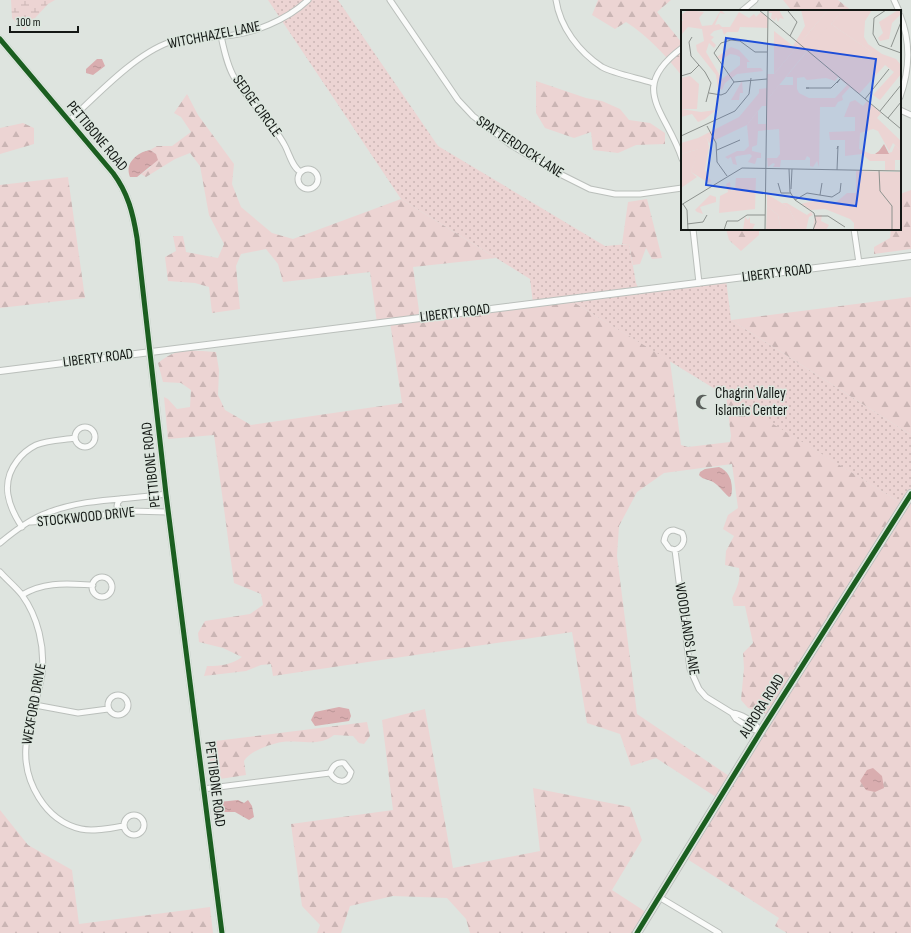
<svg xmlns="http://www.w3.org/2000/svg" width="911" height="933" font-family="'Sofia Sans Condensed',sans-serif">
<defs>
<pattern id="grass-dots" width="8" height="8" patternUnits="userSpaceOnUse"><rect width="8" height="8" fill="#ecd4d3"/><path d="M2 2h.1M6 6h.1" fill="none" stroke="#cab5b4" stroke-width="1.8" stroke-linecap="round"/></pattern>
<pattern id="forest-firs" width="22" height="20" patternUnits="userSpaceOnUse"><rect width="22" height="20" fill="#ecd4d3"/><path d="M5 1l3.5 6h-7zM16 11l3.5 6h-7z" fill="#cab5b4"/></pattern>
<pattern id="wetland-marsh" width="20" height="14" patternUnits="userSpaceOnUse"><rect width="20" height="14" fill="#ecd4d3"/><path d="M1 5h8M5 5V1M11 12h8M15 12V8" fill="none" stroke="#cab5b4"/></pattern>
<pattern id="water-ripples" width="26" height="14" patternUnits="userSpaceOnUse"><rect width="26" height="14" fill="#d9adaf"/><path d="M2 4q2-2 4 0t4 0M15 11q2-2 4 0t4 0" fill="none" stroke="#b99496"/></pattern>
</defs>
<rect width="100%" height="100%" fill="#dee4df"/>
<path fill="url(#grass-dots)" d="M268,0H338L438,146L605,246L629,244L636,283L639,290L726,279L731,320L911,435V509L568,299L533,303L530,279L401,199Z"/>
<path fill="url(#forest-firs)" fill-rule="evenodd" d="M598,0H671L657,12L682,43V76C666,56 648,36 626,22L615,29L592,15Z
M783,0H838L852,11H792Z
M536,81L586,98L602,101L620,109L629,120L650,123L665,133V144L636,145L618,153L593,150L591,132L574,138L545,128L536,113Z
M187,94L198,115L234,164L232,184L241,207L272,233L293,239L401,199L496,258L413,267L420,318L568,299L670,361L681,445L688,447L730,442L731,436L726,395L911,509V933H787L775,926L779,918L684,857L719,799L656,758L631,766L620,734L587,723L572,632L273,676L271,664L261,665L246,671L204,676L207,666C221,666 231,665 242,657L223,648L199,642L198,633L205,621L250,614L263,605L261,594L234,583L214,435L168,439L164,397L168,399L177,409L190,407L191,390L181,383L163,382L158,363C179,346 191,351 216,352L219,370L218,395L225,410L251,425L402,403L390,322L377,323L370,272L283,282L278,264L266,249L241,254L236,266L240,309L212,313L209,287L195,283L168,281L165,257L176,251L173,236H183L186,252L218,258L224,244L209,215L200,166L190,153L175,159L146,177L141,174L150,168L156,154L150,150L157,146H172L191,132L181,117L174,113ZM732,464L738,508L728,515L723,529L734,536L726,551L725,565L739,568C741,579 737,588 732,598L734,606H745L753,643L743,653L744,668L741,700L748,708L767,714L732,778L637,714L617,556L619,526L637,492L664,473Z
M23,123L34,128V144L0,154V128Z
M68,177L85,298L0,308V185Z
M911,190V249L874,254V247L890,238L891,229H900V194Z
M647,199L662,258L652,259L646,248L640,264L633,265L629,244H622L628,202Z
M726,229H759V235L741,251L729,240Z
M911,297V435L731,320Z
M425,709L453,868L540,851L533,788L630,807L642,840L612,890L649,914L637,933H470L466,919L447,898L393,896L350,906L341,933H317L320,925L302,906L291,824L393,810L382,720Z
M367,722L370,736L364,744L359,743L353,736L334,735C319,747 300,740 282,742C270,744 250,751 244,761L246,775L220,779L212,773L207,742Z
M0,810L28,845L72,870L79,924L210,907L213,933H0Z"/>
<path fill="url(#wetland-marsh)" d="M11,0H55L48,4L24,30L12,18Z"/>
<path fill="url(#water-ripples)" d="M97,59H102L105,66L93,75L86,73V69Z
M150,150L156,154L158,160L137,177H130C124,163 138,152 150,150Z
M719,467C730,471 734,485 731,496L729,497C723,492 718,484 711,481C706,479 702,479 699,475L700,472L705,469Z
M339,707L349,709L351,716L349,721L315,726L311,720L315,712Z
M873,768L882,776L884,788L875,792L866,790L860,781L867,770Z
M238,800L244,803L248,800L252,806L254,817L249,820L235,812H218L215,809L219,802Z"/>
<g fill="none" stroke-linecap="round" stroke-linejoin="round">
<g stroke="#babfbb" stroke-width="7">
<path id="minor" d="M390,0L458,100L473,116L511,145L558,173L590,189L615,194H640L682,188
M556,0C560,27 579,52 602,67C615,74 638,78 653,83
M894,0L899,11
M742,11L755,0
M900,15C911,42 910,69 900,97
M221,36C224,50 227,65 234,77C248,101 270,119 284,144C289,152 292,168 301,172
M682,48C627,89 666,110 682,159
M900,110L911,115
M69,121C96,96 135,54 170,42C187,36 206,38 224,36C253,34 287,20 308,0
M298 179a10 10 0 1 1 20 0a10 10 0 1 1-20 0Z
M693,229L699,283
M854,229L859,263
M75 437a10 10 0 1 1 20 0a10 10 0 1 1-20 0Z
M121,499L118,502L117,506L123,512
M31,522L83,518L130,511L168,512
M22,527C8,506 0,483 17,461C22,454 28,449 36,445C48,440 62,440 75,438
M0,543C12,533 32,518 47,513C84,498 127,500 166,494
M675,550C683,547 686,540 682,533L674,530C667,530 665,535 664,541L669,548L675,550L690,669L699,689L706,697L732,713L736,719L751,729L761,731C753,722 744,714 732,713
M0,572C7,580 16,587 22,595C38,617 45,647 42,674C38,698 28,722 26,746C23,781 45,821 81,829C95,832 110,828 124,826
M92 587a10 10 0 1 1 20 0a10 10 0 1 1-20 0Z
M22,595C45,581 68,584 93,585
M108 705a10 10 0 1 1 20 0a10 10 0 1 1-20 0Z
M35,705L78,713L108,709
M203,789L330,773C336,783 348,785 351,772L344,763C336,762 333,766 330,773
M124 825a10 10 0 1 1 20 0a10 10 0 1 1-20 0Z
M659,897L719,933"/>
</g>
<g stroke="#babfbb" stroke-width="8">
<path id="tertiary" d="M0,39L113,173C128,193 133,213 137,238L166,494L222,933
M0,371L911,256"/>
</g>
<g stroke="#bbbebc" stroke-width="10">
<path id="primary" d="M637,933L761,731L911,494"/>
</g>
<use href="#minor" stroke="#fafbfa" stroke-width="5"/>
<use href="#tertiary" stroke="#fafbfa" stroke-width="6"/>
<use href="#primary" stroke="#e1eae4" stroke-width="8"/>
<g stroke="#dce6de" stroke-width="8">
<path id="cycleway" d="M0,39L113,173C128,193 133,213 137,238L166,494L222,933
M637,933L761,731L911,494"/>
</g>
<use href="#cycleway" stroke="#1b5e20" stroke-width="5"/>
</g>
<defs>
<g id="mosque-bare" transform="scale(1.2)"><path d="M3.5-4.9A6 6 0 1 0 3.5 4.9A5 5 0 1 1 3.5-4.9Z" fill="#5b5f5c" stroke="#dce6de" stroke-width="2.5" paint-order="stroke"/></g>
</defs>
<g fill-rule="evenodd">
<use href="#mosque-bare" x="703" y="402"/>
</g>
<g text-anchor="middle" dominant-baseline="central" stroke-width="3" stroke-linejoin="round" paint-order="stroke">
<g font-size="15" fill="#141815" stroke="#dce6de">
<text transform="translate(214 35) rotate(-11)">WITCHHAZEL LANE</text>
<text transform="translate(257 106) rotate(54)">SEDGE CIRCLE</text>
<text transform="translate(97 136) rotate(50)">PETTIBONE ROAD</text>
<text transform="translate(520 147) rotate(33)">SPATTERDOCK LANE</text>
<text transform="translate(777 273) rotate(-7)">LIBERTY ROAD</text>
<text transform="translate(455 313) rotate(-7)">LIBERTY ROAD</text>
<text transform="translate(98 358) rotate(-7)">LIBERTY ROAD</text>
<text transform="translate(151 465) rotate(-96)">PETTIBONE ROAD</text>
<text transform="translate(86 517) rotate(-6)">STOCKWOOD DRIVE</text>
<text transform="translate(687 629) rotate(81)">WOODLANDS LANE</text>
<text transform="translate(34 704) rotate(-80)">WEXFORD DRIVE</text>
<text transform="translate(762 706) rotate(-58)">AURORA ROAD</text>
<text transform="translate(215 784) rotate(83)">PETTIBONE ROAD</text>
</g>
<g font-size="15" fill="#141815" stroke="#dce6de" text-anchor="start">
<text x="715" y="393">Chagrin Valley<tspan x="715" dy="17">Islamic Center</tspan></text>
</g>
</g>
<g transform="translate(681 10)">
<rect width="220" height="220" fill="#dee4df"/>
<path d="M147,0H162L150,14L191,42L189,44L126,41L86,90V96H81L66,115L28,133L26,128L21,130L18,139L0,144V133L17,128L58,107L78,83V79L86,78V64H93ZM214,135L220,141V150H214V160H204V144L211,142Z" fill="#ecd4d3"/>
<path d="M7,0L23,2L18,8L21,16L31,15L40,0L44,4L39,3L34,15L38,14L41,17H49L58,2L68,8L73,4L75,7L80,2L87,8V18L59,17L57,22H46L43,25L41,19L33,21L29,25L33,27L30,30L35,35L33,38L28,33L25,42L41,69L59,55V47L55,45L49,44L40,50L36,47L50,37L58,40L69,52H66V58H80L82,61L56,64L44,73L41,80L37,78L35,65L16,41L15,35L23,31L21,19L7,17L0,25V11H2L0,5ZM88,0H98L103,9L99,8L97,12L95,7L94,11L90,8L91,3H88ZM120,0H147L93,64V21L112,36L124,16ZM162,0H191L184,11L183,27L187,34L201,44L215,49L220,55V64L199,90L192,85L213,62L204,55L178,84L169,77L161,86L162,90L157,92L154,97H139L138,157L136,151L132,157L129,156V148L126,146L124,150H100L99,157H92L94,154L92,153L87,157L86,148H96L99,144L98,119L77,121L76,135L71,137V141L80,143V148H76L74,154L67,152L71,146L69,144L56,146L54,147L56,155L52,154L50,147L47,149L44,147L56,141H63L68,136L66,115L77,101V114H85L86,90L98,75H112V67H105L147,16L189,44L191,42L150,14ZM123,67L126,70L145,68L154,71L157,67L166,75L154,88H128L118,83L116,79V68ZM217,0H220V4L211,13L208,29L199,31L197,28L202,23L198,12ZM61,71L62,83H59L58,90H50ZM174,90L182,96L186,91L200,103L196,108L220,131V141L212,133L208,141L197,121L192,119L179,123L178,139L190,144H204V151H189L181,144L164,146V130H149L148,122L174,121V107H163L169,92ZM0,99L20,102L35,100L24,109L17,112L11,104L0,107ZM18,139L10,162L16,167L0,178V144ZM175,161L220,162V220H173V213L169,209L144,199L130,200L120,194L132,191L153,194L166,183H175ZM55,168H75L74,199L38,203L39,186L47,182L45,174L49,172L50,181L54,179ZM29,185L35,187V192L19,197L22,204L16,202L14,200ZM101,193H106L126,205L130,202L132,205L128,207L125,220H119L107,197ZM86,196L97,205L100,220H85ZM141,205L140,211L148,215L145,220H132L134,206ZM64,207L67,210L69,207V213L74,214L71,220H62Z" fill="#ecd4d3" fill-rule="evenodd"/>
<path d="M9,66L18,74L16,99H0V68ZM26,128L28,137L24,160L30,171L28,173L10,162L20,130ZM86,184L107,197L119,220H100L97,205L86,196Z" fill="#ecd4d3"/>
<path d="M203,134L208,144H194L198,141Z" fill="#d9adaf"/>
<path fill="none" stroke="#8d928e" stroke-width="1" d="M78,0L220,119M205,0L193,8L192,24L198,35L220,43M107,1L116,12L109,26M11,27L8,32L10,46L24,62L30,73L25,92M210,37L220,12M0,66L10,63L18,55M86,69L53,72L33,43L40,33L50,30L59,31L74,42H86M128,78H125H150L159,69L156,73M28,83L40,85L45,83L53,72M184,89L208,59M199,101L220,75M207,108L220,92M26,116L35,133L36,152L46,166M0,126L54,101L68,84L70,68M36,140L59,130M108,159L109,182L114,190L133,203L135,212L132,220M156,160L157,136L156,139M198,160L199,181L211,196V220M97,173L100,183H110M110,179L111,159M139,185L141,173M114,190L126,183L151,187L159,182L160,173M2,194L6,200L7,220M0,195L61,158L220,161M134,206H147L164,217M6,214L22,212L26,205M43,220L46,211H57L66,205H84M84,220L87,0"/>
<path fill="#1d4ed8" fill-opacity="0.15" stroke="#1d4ed8" stroke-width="2" d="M45,28L195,49L175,196L25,175Z"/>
<rect width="220" height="220" fill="none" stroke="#141815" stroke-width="2"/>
</g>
<path d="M10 26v6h68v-6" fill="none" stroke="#141815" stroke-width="2"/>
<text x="16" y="26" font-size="12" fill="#141815" stroke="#dce6de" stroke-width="3" paint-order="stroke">100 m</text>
</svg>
